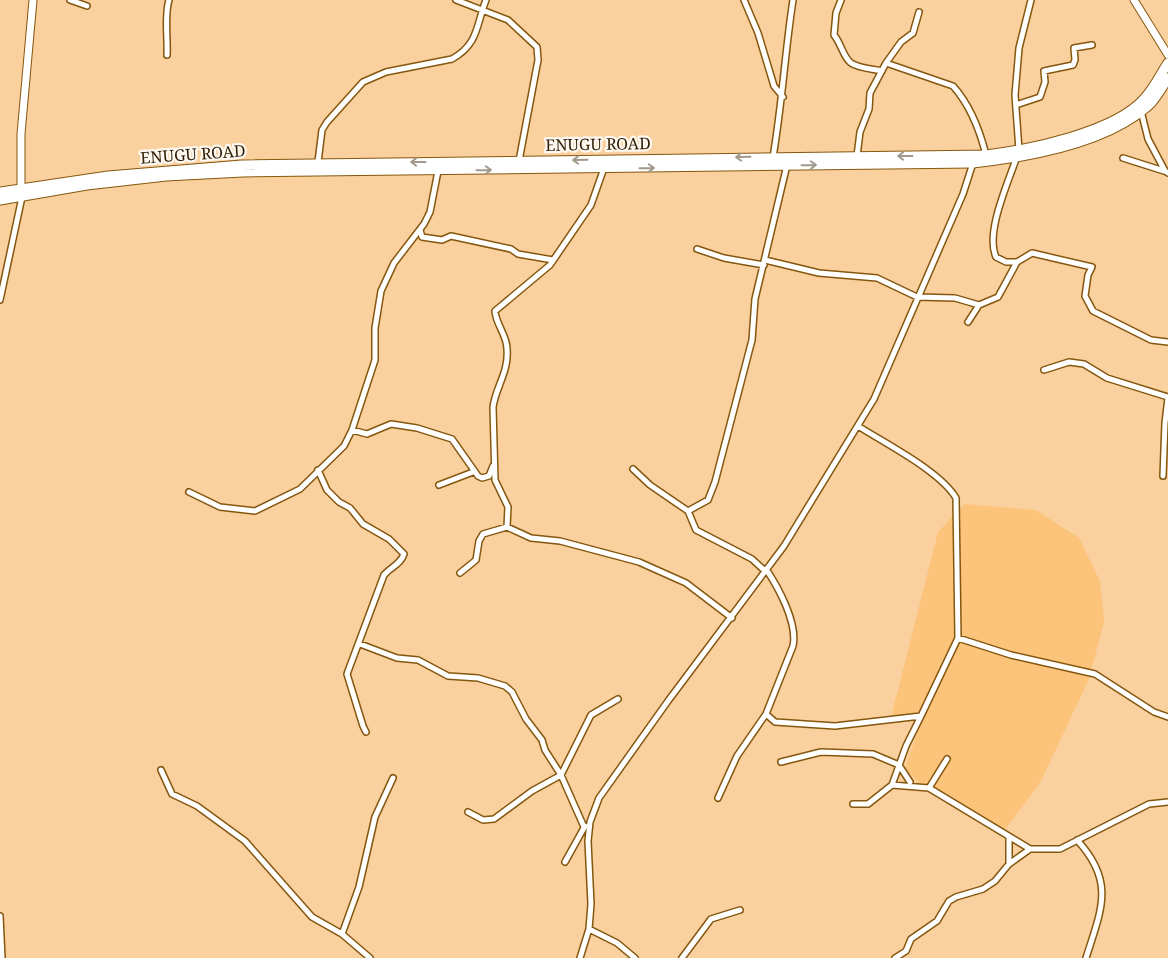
<svg xmlns="http://www.w3.org/2000/svg" width="1168" height="958" font-family="'Noto Serif',serif">
<rect width="100%" height="100%" fill="#fad09e"/>
<path fill="#fcc37b" d="M964,504L1036,510L1079,538L1100,581L1104,622L1089,679L1040,783L1001,835L924,789L905,768L922,720L891,717L938,532Z"/>
<g fill="none" stroke-linecap="round" stroke-linejoin="round">
<g stroke="#85570e" stroke-width="8">
<path id="minor" d="M70,0L87,6
M456,0L508,20L537,47L538,60L519,161
M744,0L758,33L774,86L783,97
M841,0L836,13L834,35C841,43 843,57 851,63C858,68 873,69 882,71
M167,55C168,38 164,16 169,0
M886,63L901,42L913,33L919,12
M1016,105L1040,97L1045,82L1044,71L1073,65L1075,60L1074,48L1092,45
M1141,111L1148,139L1165,171L1168,173
M1019,150L1015,95L1019,48L1031,0
M857,156L860,132L869,109L870,93L886,63L953,86C970,105 980,131 986,155
M773,157C782,105 785,52 793,0
M1123,158L1164,171
M1016,159C1008,183 985,233 996,257L1006,262H1017
M318,162L322,130L327,122L363,82L386,72L452,59C479,44 476,25 486,0
M420,230L422,237L442,240L451,236L511,249L518,254L553,260
M697,249L724,258L764,265
M765,260L819,273L877,278L917,297L955,298L979,305
M0,300L22,197
M968,322L979,305L998,297L1017,262L1032,253L1092,267L1088,275L1085,296L1093,311L1151,340L1168,342
M1044,370L1069,362L1084,364L1107,378L1168,397
M352,430L367,434L391,424L417,428L452,439L478,476L482,478L489,476L493,466
M633,469L650,485L688,511L696,530L752,559L765,571
M318,470L327,490L339,502L350,508L363,524L389,539L404,554C401,564 391,567 384,575L347,674L363,726L366,732
M1163,476L1165,423L1168,398
M439,485L473,472
M189,492L220,507L255,511L300,489L344,446L352,430L375,360V328L381,291L394,263L424,224L430,212L438,171
M688,511L708,500L715,482L752,340L755,299L787,165
M507,527L508,507L495,480L493,407C496,386 509,372 507,349C507,335 496,325 495,311L550,265L591,205L604,168
M460,573L476,560L479,541L483,534L507,527L531,538L560,541L639,562L686,583L732,618
M958,638L1011,655L1095,674L1154,712L1168,717
M360,644L397,658L418,660L448,676L478,678L505,686L512,692L526,719L542,740L545,750L561,775L584,827
M766,714L775,722L835,726L921,716L958,638L956,498C940,471 886,444 858,426
M781,762L821,752L873,754L899,765L910,782
M161,770L172,794L197,806L245,841L312,917L342,934L370,958
M892,785L929,788L1030,849H1060L1149,804L1168,802
M929,788L947,759
M718,798L737,756L766,714L793,646C798,623 778,587 766,569
M853,804H868L892,785L906,746L921,716
M468,812L483,820L494,819L532,791L561,775L591,715L618,699
M1077,840C1116,882 1101,910 1086,958
M565,862L585,826
M1009,864V837
M0,916L2,958
M589,929L617,943L635,958
M342,934L359,887L375,817L393,778
M580,958L589,929L591,904L588,841L590,822L599,798L668,701L784,546L874,399L963,194L973,163
M682,958L711,919L740,910
M895,958L906,951L911,939L937,921L949,901L956,897L983,889L995,881L1009,864L1030,849"/>
</g>
<g stroke="#85570e" stroke-width="9">
<path id="tertiary" d="M1134,0L1168,55
M21,194V134L33,0"/>
</g>
<g stroke="#85570e" stroke-width="11">
<path id="primary" d="M0,192L108,176L242,165L986,155C1029,150 1115,132 1144,99C1154,88 1160,75 1168,63
M0,200L87,185L166,176L243,172L973,163C1029,157 1105,144 1148,106C1156,99 1162,87 1168,78"/>
</g>
<use href="#minor" stroke="#fff" stroke-width="5"/>
<use href="#tertiary" stroke="#fff" stroke-width="7"/>
<use href="#primary" stroke="#fff" stroke-width="9"/>
</g>
<defs><path id="oneway-shaft" d="M-6 0H5M1.5-3L5.5 0L1.5 3" fill="none" stroke-width="1.6" stroke-linecap="round" stroke-linejoin="round" transform="scale(1.25)"/></defs>
<g stroke="#a2998d">
<use href="#oneway-shaft" transform="translate(905 156) rotate(-180)"/>
<use href="#oneway-shaft" transform="translate(743 157) rotate(179)"/>
<use href="#oneway-shaft" transform="translate(580 160) rotate(179)"/>
<use href="#oneway-shaft" transform="translate(418 162) rotate(180)"/>
<use href="#oneway-shaft" transform="translate(809 165) rotate(-1)"/>
<use href="#oneway-shaft" transform="translate(647 168) rotate(-1)"/>
<use href="#oneway-shaft" transform="translate(484 170) rotate(-1)"/>
</g>
<g text-anchor="middle" dominant-baseline="central" stroke-width="4.5" stroke-linejoin="round" paint-order="stroke">
<g font-size="16" fill="#301d02" stroke="#fef9f2">
<text transform="translate(598 144) rotate(-1)">ENUGU ROAD</text>
<text transform="translate(193 154) rotate(-4)">ENUGU ROAD</text>
</g>
</g>
</svg>
